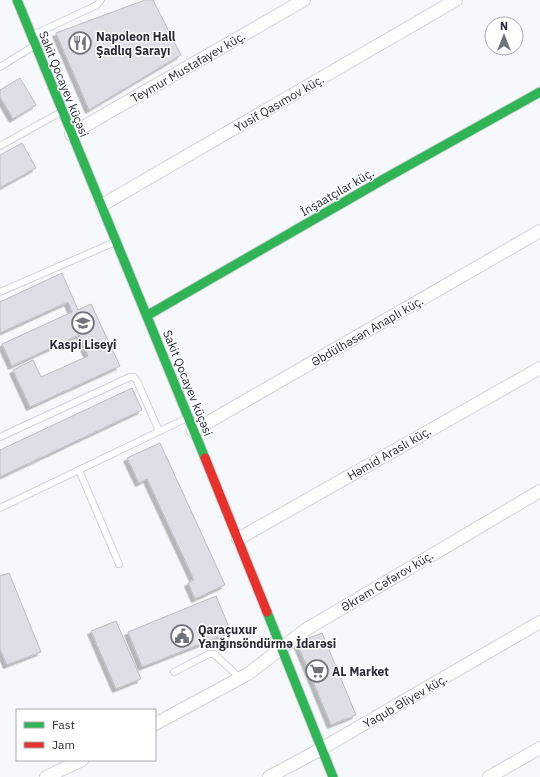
<svg xmlns="http://www.w3.org/2000/svg" width="540" height="777" font-family="'IBM Plex Sans',sans-serif">
<defs>
<filter id="shadow"><feDropShadow dx="-3.5" dy="3.5" stdDeviation="0" flood-color="#0004"/></filter>
</defs>
<rect width="100%" height="100%" fill="#f6f8fb"/>
<path fill="#dedfe6" stroke="#bcbcc2" filter="url(#shadow)" d="M145,0H153L181,55L89,110L56,33Z
M20,78L36,105L13,119L0,97V90Z
M22,143L36,168L0,188V155Z
M62,273L78,310L91,304L120,366L30,407L13,370L33,360L41,377L88,356L79,335L12,366L2,344L72,312L68,302L0,333V302Z
M132,388L142,410L0,477V450Z
M160,443L225,585L195,599L188,583L194,580L147,479L139,483L127,458Z
M9,573L41,652L7,665L0,649V576Z
M216,596L231,632L142,667L128,632Z
M116,621L141,679L116,689L91,631Z
M322,633L356,715L331,725L297,643Z"/>
<g fill="none" stroke-linecap="round" stroke-linejoin="round">
<g stroke="#d0d3d9" stroke-width="8">
<path id="lane" d="M33,35L97,5L101,0
M0,67L34,46
M0,146L61,112
M0,292L115,242
M0,437L130,377H134L137,381L159,431
M79,470L119,564
M0,508L187,418
M174,672L209,654H214L240,678"/>
</g>
<g stroke="#d0d3d9" stroke-width="14">
<path id="street" d="M71,134L304,0
M102,205L456,0
M193,431L540,231
M238,539L540,368
M155,724L248,674L305,630L540,491
M46,777L82,760
M269,777L321,749L540,622
M489,777L540,748"/>
</g>
<g stroke="#d0d3d9" stroke-width="11">
<path id="fast" d="M17,0L205,458
M148,315L384,179L540,92
M267,612L333,777"/>
</g>
<g stroke="#d0d3d9" stroke-width="11">
<path id="jam" d="M205,458L267,612"/>
</g>
<use href="#lane" stroke="#fefefe" stroke-width="6"/>
<use href="#street" stroke="#fefefe" stroke-width="12"/>
<use href="#fast" stroke="#30b455" stroke-width="9"/>
<use href="#jam" stroke="#e5322d" stroke-width="9"/>
</g>
<defs>
<g id="restaurant-ring" transform="scale(1.15)"><circle r="9.5" fill="#fff" stroke="#6f737a" stroke-width="1.5"/><path d="M-5-6h1v4h1v-4h1v4h1v-4h1v5L-1.5 .5V6h-2V.5L-5-1ZM5-6V6H3V1.5H1.5Q1.5-4 5-6Z" fill="#6f737a"/></g>
<g id="school-ring" transform="scale(1.15)"><circle r="9.5" fill="#fff" stroke="#6f737a" stroke-width="1.5"/><path d="M0-5L7-2L0 1L-7-2ZM-4 1L0 2.5L4 1V4Q0 6-4 4Z" fill="#6f737a"/></g>
<g id="civic-ring" transform="scale(1.15)"><circle r="9.5" fill="#fff" stroke="#6f737a" stroke-width="1.5"/><path d="M-.6-6.5H3V-4.5H.6V-3L4-1V1h2V6H-6V1h2V-1L-.6-3ZM-1.2 2.5V6h2.4V2.5Z" fill="#6f737a"/></g>
<g id="supermarket-ring" transform="scale(1.15)"><circle r="9.5" fill="#fff" stroke="#6f737a" stroke-width="1.5"/><path d="M-6-5.5h2.5l.6 2H6L4.5 2H-2.5L-4.4-4H-6ZM-1.5 3.2a1.3 1.3 0 1 0 .1 0ZM3 3.2a1.3 1.3 0 1 0 .1 0Z" fill="#6f737a"/></g>
</defs>
<g fill-rule="evenodd">
<use href="#restaurant-ring" x="80" y="43"/>
<use href="#school-ring" x="83" y="323"/>
<use href="#civic-ring" x="182" y="636"/>
<use href="#supermarket-ring" x="317" y="671"/>
</g>
<g text-anchor="middle" dominant-baseline="central" stroke-width="3" stroke-linejoin="round" paint-order="stroke">
<g font-size="12" font-weight="bold" fill="#272b35" stroke="#fff" text-anchor="start">
<text x="96" y="36">Napoleon Hall<tspan x="96" dy="14">Şadlıq Sarayı</tspan></text>
<text x="83" y="344" text-anchor="middle">Kaspi Liseyi</text>
<text x="198" y="629">Qaraçuxur<tspan x="198" dy="14">Yanğınsöndürmə İdarəsi</tspan></text>
<text x="332" y="671">AL Market</text>
</g>
<g font-size="12" fill="#272b35" stroke="#fff">
<text transform="translate(188 67) rotate(-30)">Teymur Mustafayev küç.</text>
<text transform="translate(64 84) rotate(68)">Sakit Qocayev küçəsi</text>
<text transform="translate(279 103) rotate(-30)">Yusif Qasımov küç.</text>
<text transform="translate(337 192) rotate(-30)">İnşaatçılar küç.</text>
<text transform="translate(367 331) rotate(-30)">Əbdülhəsən Anaplı küç.</text>
<text transform="translate(188 383) rotate(68)">Sakit Qocayev küçəsi</text>
<text transform="translate(389 453) rotate(-30)">Həmid Araslı küç.</text>
<text transform="translate(387 581) rotate(-31)">Əkrəm Cəfərov küç.</text>
<text transform="translate(405 701) rotate(-30)">Yaqub Əliyev küç.</text>
</g>
</g>
<rect x="16" y="709" width="140" height="52" fill="#ffffff" stroke="#a9aaae"/>
<rect x="24" y="722" width="20" height="6" fill="#30b455" stroke="#a9aaae"/>
<text x="52" y="729" font-size="12" fill="#272b35">Fast</text>
<rect x="24" y="742" width="20" height="6" fill="#e5322d" stroke="#a9aaae"/>
<text x="52" y="749" font-size="12" fill="#272b35">Jam</text>
<g transform="translate(504 36)"><circle r="19" fill="#ffffff" stroke="#a9aaae"/>
<path d="M0-3L7 15L0 10L-7 15Z" fill="#6f737a"/>
<text y="-6" font-size="11" font-weight="bold" text-anchor="middle" fill="#272b35">N</text>
</g>
</svg>
